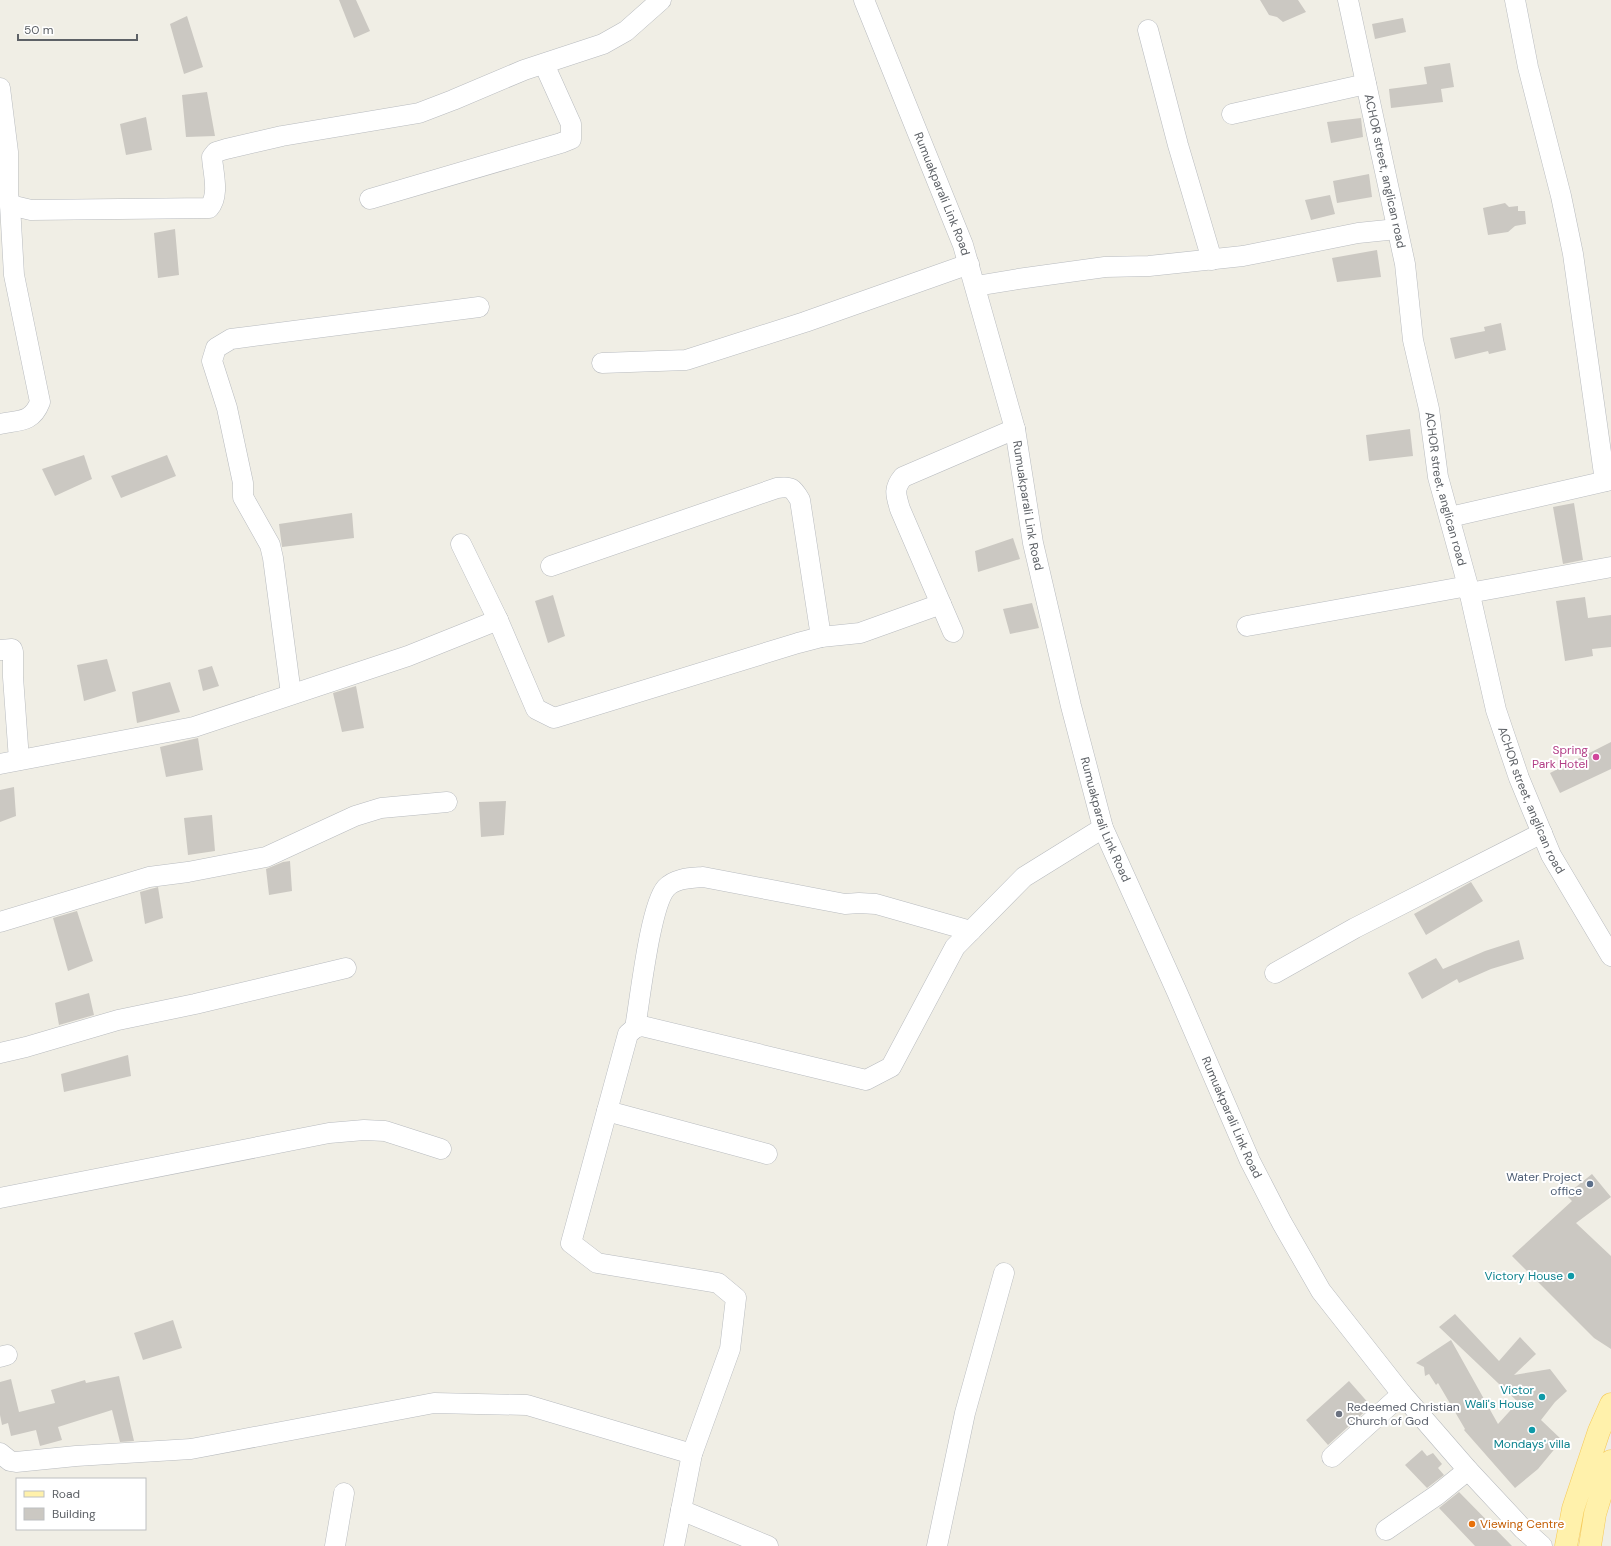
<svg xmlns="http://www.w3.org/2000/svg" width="1611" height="1546" font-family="'DM Sans',sans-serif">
<rect width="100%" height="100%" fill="#f0eee5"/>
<path fill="#cbc8c2" d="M339,0H356L370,31L354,38Z
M1260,0H1298L1306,12L1283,22L1277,17L1269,15Z
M187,16L203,67L184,74L170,24Z
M1403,18L1406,32L1375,39L1372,24Z
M1450,63L1454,87L1441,89L1443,102L1391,108L1389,89L1427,84L1424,67Z
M207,92L215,136L186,137L182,95Z
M146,117L152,150L126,155L120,124Z
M1361,118L1363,137L1331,143L1327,122Z
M1369,174L1372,197L1337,203L1333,181Z
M1330,195L1335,214L1311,220L1305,200Z
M1505,203L1509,207L1518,206V211H1525L1526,224L1515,226L1508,232L1488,235L1483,208Z
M175,229L179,275L158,278L154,233Z
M1377,250L1381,277L1337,282L1332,258Z
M1501,323L1506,350L1489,354L1488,351L1455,359L1450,338L1485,331L1484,327Z
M1410,429L1413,456L1369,461L1366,435Z
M84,455L92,479L55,496L42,469Z
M167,455L176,476L121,498L111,476Z
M1574,503L1583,560L1563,564L1553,507Z
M352,513L354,538L282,547L279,524Z
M1013,538L1020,559L978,572L975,551Z
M553,595L565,636L548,643L535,601Z
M1585,597L1588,618L1611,615V647L1592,649L1593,656L1565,661L1556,601Z
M1032,603L1039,628L1010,634L1003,609Z
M107,659L116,691L84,701L77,665Z
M212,666L219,686L203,691L198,670Z
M170,682L180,712L137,723L132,692Z
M356,686L364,728L342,732L333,693Z
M198,738L203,770L166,777L160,747Z
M1611,742V769L1560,793L1550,773Z
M14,787L16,816L0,822V790Z
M506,801L504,835L481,837L479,802Z
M212,815L215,851L188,855L184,818Z
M290,861L292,891L269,895L266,869L283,862Z
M1471,882L1483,901L1426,935L1414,914Z
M158,887L163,918L145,924L140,892Z
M77,911L93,961L68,971L53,918Z
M1519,940L1524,959L1491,969L1459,983L1457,979L1422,999L1408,973L1436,958L1443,969L1485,951Z
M89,993L94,1015L59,1025L55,1003Z
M128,1055L131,1076L64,1092L61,1074Z
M1592,1174L1611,1197L1576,1223L1611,1256V1349L1594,1338L1512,1256L1572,1201L1566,1195Z
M1455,1314L1499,1361L1520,1337L1536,1354L1514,1375L1550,1369L1567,1391L1555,1402L1541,1420L1562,1440L1538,1469L1515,1488L1464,1430L1465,1429L1438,1383L1436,1385L1429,1374L1425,1376L1424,1367L1416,1363L1451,1340L1498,1424L1518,1402L1439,1327Z
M173,1320L182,1348L143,1360L134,1333Z
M119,1376L134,1441L120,1442L112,1410L58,1427L62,1440L40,1446L36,1430L11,1436L8,1423L2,1425L0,1415V1382L11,1379L19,1412L55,1403L51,1390L85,1380L86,1383Z
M1349,1381L1371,1406L1328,1445L1306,1420Z
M1422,1450L1427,1456L1433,1453L1442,1464L1438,1468L1444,1475L1427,1488L1405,1465Z
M1459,1492L1512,1546H1475L1439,1508Z"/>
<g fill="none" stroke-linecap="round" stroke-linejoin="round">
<g stroke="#b8bbbf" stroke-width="21">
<g id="minor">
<path id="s1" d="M864,0L963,245L1015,429L1033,543L1071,706L1103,828L1177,992L1250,1161L1282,1223L1321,1291L1402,1394L1468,1470L1523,1529L1542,1546"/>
<path id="s2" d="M1348,0L1405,264L1413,340L1429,409L1438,477L1468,586L1496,710L1519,778L1551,855L1611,956"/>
<path d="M1515,0L1528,67L1561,196L1573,254L1605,481"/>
<path d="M1148,30L1178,145L1212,260"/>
<path d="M0,88L8,152V195L10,205L14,275L40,402C32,423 19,420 0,424"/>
<path d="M1232,114L1366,84"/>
<path d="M370,199L561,143L571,139V124L544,64"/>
<path d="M10,205L31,210L209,208C220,195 213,173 212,157L216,152L226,149L282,136L419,113L453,100L524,70L603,44L626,31L661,0"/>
<path d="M976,286L1018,279L1105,267L1149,266L1243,256L1358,233L1397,229"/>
<path d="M602,363L686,360L805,322L969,264"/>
<path d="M1450,517L1611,480"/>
<path d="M461,544L498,620L536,709L554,718L798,643L821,637L860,633L941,604"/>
<path d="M551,566L777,488C791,486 793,488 800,500L821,637"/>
<path d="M1469,593L1611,567"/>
<path d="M1247,626L1468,586"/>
<path d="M953,632L900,509C896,495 893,489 903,477L1015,429"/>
<path d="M0,650L12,649L13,652V677L19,760"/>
<path d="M291,694L273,558L270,545L243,497V483L227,408L212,361L216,348L231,339L479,307"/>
<path d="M0,764L194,727L408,656L498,620"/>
<path d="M0,922L149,877L188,872L266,857L355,816L381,808L447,802"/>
<path d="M1275,973L1355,928L1542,833"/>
<path d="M635,1028C640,1000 650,906 666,888C675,878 691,878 703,877L845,904L859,903L876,904L971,931"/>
<path d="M0,1053L26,1047L118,1020L195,1004L346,968"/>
<path d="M607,1111L767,1154"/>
<path d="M0,1198L329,1133L364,1130L385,1131L441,1149"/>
<path d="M0,1357L7,1355"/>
<path d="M0,1453L10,1461L16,1462L76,1456L191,1449L434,1403L527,1405L692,1454"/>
<path d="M1332,1457L1402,1394"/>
<path d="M681,1510L768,1546"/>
<path d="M1386,1530L1437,1495L1468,1470"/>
<path d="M335,1546L344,1493"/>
<path d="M674,1546L692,1454L730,1349L736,1298L718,1283L597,1263L571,1243L628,1034L635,1028L642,1026L866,1080L891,1067L955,947L1024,877L1103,828"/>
<path d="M937,1546L965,1413L1004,1273"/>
</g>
</g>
<g stroke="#f6ca58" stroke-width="23">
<path id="major" d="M1566,1546L1573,1509L1599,1431L1611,1404
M1590,1546L1595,1514L1611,1461"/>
</g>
<use href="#minor" stroke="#fff" stroke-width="20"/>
<use href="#major" stroke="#fff1ab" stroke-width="22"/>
</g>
<circle fill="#d1479c" stroke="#fff" stroke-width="1.5" cx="1596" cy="757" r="4"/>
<circle fill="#5c6f8a" stroke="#fff" stroke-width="1.5" cx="1590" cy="1184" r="4"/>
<g fill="#0f9aa8" stroke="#fff" stroke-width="1.5">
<circle cx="1571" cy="1276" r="4"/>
<circle cx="1542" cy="1397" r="4"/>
<circle cx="1532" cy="1430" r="4"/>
</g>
<circle fill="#6b7280" stroke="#fff" stroke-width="1.5" cx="1339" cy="1414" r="4"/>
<circle fill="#e8710a" stroke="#fff" stroke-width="1.5" cx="1472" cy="1524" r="4"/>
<g text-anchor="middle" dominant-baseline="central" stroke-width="4" stroke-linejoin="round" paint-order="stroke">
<g font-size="12" fill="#5d6166" stroke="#fff">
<text stroke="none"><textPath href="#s2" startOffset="175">ACHOR street, anglican road</textPath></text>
<text stroke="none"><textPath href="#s1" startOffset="209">Rumuakparali Link Road</textPath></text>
<text stroke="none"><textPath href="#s2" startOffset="499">ACHOR street, anglican road</textPath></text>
<text stroke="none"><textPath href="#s1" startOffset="533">Rumuakparali Link Road</textPath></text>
<text stroke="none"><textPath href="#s2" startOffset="823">ACHOR street, anglican road</textPath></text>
<text stroke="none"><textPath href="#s1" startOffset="857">Rumuakparali Link Road</textPath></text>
<text stroke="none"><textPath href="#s1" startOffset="1181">Rumuakparali Link Road</textPath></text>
</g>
<g font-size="12" fill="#b23c85" stroke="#fff" text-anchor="end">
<text x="1588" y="750">Spring<tspan x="1588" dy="14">Park Hotel</tspan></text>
</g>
<g font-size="12" fill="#4e5e75" stroke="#fff" text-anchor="end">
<text x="1582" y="1177">Water Project<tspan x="1582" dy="14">office</tspan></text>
</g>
<g font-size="12" fill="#0d838f" stroke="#fff" text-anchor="end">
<text x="1563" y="1276">Victory House</text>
<text x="1534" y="1390">Victor<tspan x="1534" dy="14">Wali's House</tspan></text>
<text x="1532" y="1444" text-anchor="middle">Mondays' villa</text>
</g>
<g font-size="12" fill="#5b616d" stroke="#fff" text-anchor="start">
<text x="1347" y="1407">Redeemed Christian<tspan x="1347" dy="14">Church of God</tspan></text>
</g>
<g font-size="12" fill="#c56008" stroke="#fff" text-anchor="start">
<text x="1480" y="1524">Viewing Centre</text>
</g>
</g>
<rect x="16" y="1478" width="130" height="52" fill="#ffffff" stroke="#bec0c2"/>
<rect x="24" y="1491" width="20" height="6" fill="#fff1ab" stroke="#bec0c2"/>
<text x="52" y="1498" font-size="12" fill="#5d6166">Road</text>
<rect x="24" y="1508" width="20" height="12" fill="#cbc8c2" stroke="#bec0c2"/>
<text x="52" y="1518" font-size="12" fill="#5d6166">Building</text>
<path d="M18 34v6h119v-6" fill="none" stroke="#5d6166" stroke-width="2"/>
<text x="24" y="34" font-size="12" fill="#5d6166" stroke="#ffffff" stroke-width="3" paint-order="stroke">50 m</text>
</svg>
